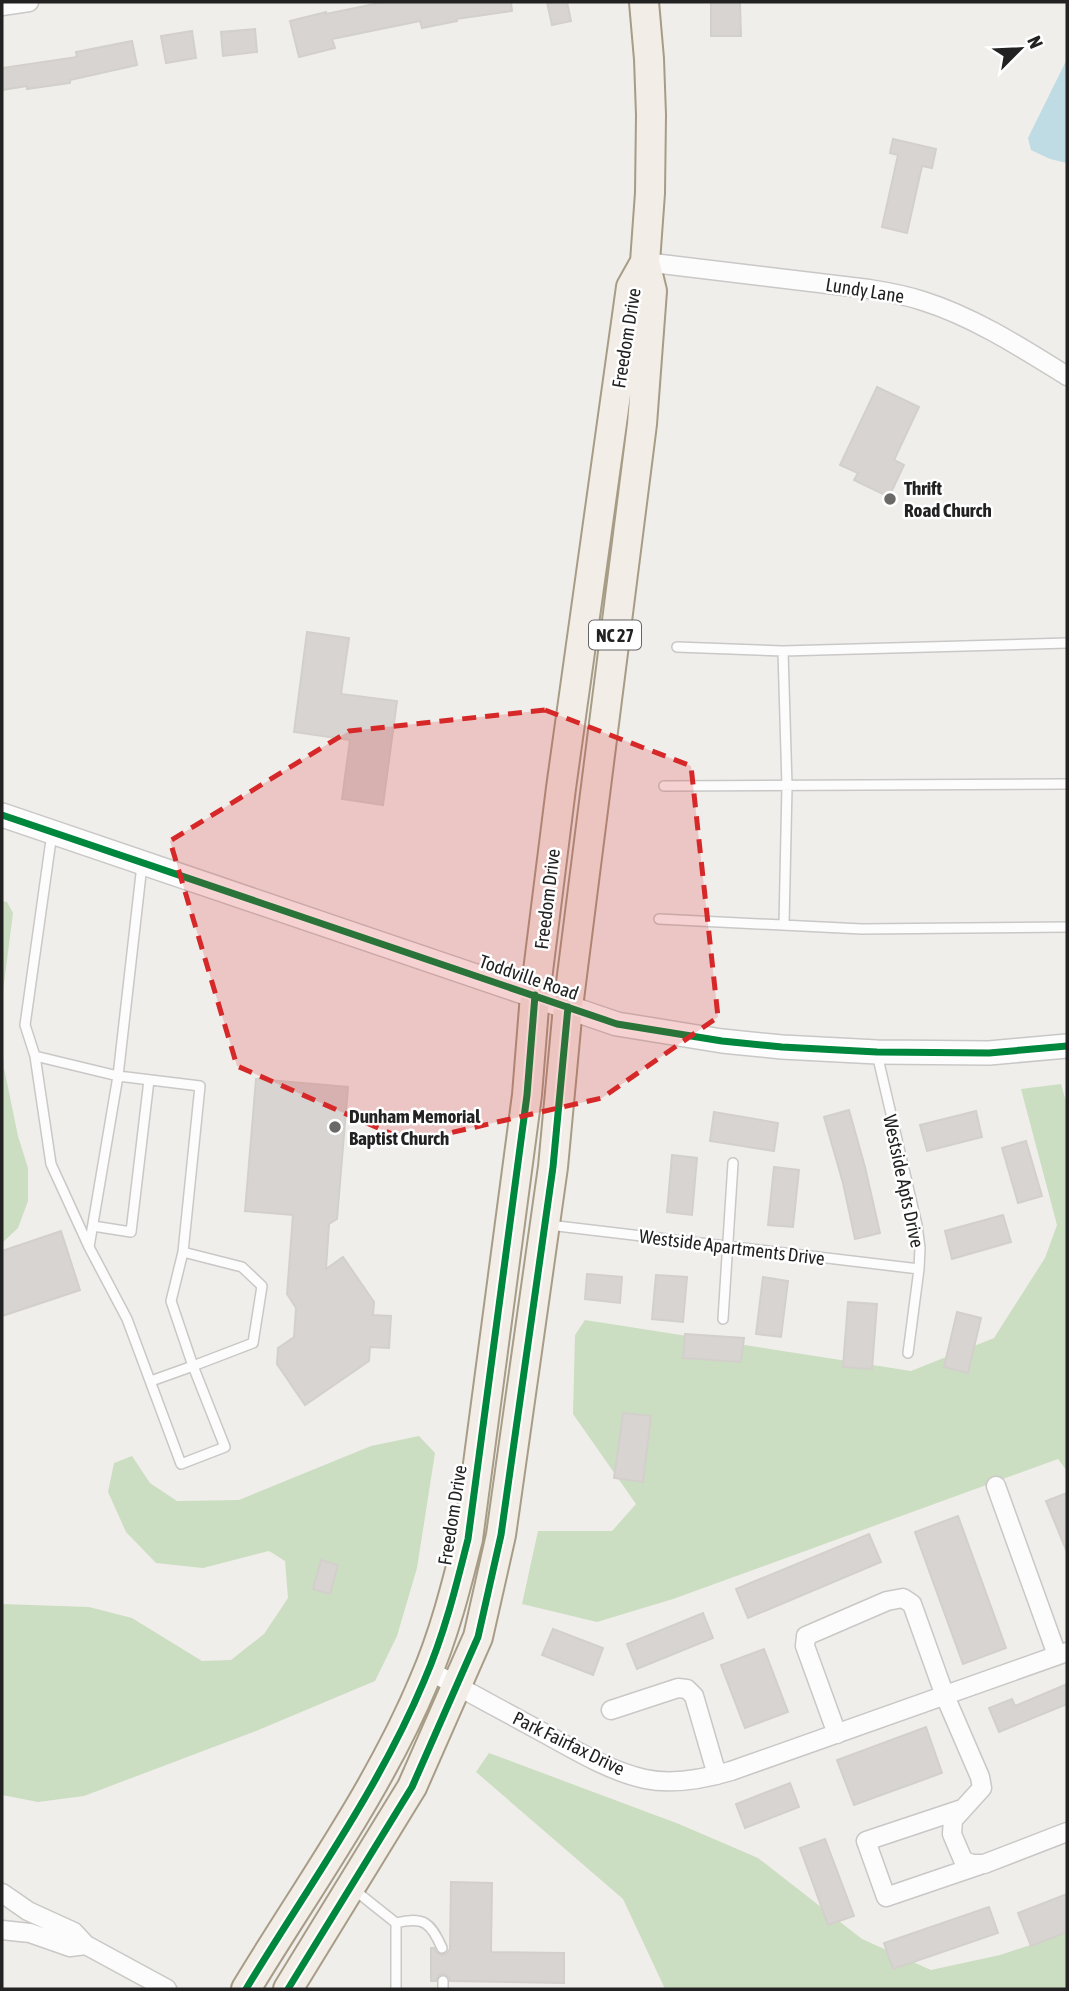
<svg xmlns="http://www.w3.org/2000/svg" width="1069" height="1991" font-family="'Asap Condensed',sans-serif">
<rect width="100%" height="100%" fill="#f0eeeb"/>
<path fill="#cbdec1" d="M2,901L7,902L13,913L2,999Z
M2,1040L4,1068L18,1136L28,1168V1201L18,1228L2,1243Z
M1061,1084L1067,1105V1471L1058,1459L673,1599L597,1622L522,1604L538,1531H612L636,1504L573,1414L575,1335L585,1320L911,1371L994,1338L1045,1258L1057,1225L1021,1089Z
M419,1436L435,1453L417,1568L397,1636L375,1681L256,1731L84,1796L38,1802L2,1795V1604L89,1607L132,1618L202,1661L231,1660L264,1634L288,1598L285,1561L269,1551L203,1568L156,1563L126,1532L108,1492L114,1463L132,1456L150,1483L177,1501L239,1500L371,1446Z
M489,1753L679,1824L758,1858L862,1939L931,1970L1000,1955L1067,1933V1989H665L623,1899L476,1772Z"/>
<path fill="#bfdbe3" d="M1067,59V163L1050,159L1031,150L1028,138Z"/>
<path fill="#d7d4d2" stroke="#d3d0cc" stroke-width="2" d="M384,2H511L512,11L456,19L457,21L422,28L420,21L332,39L335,48L299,57L290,21L326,12V14Z
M547,2H567L571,21L552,25Z
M711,2H740L741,36H711Z
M255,29L257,52L223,56L221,32Z
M192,31L196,58L166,63L161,36Z
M132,41L137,65L70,80V83L27,89V86L2,90V68L77,57L76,52Z
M893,139L936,149L932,168L922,166L907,233L882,227L898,155L890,153Z
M877,387L919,407L894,460L904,465L889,497L854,480L858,473L840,465Z
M307,632L349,638L341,694L397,701L383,805L342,799L350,740L294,732Z
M256,1079L348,1087L337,1219L329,1224L326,1269L343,1257L374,1302L373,1315L391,1316L389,1348L370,1347L369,1361L305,1405L277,1364L278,1348L294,1337L296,1308L287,1294L293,1215L245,1211Z
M849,1110L865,1167L880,1233L855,1239L843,1183L824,1117Z
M976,1111L982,1137L927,1151L920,1125Z
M714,1112L778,1123L774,1151L710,1141Z
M1026,1141L1042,1196L1018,1203L1002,1148Z
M672,1155L697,1158L692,1215L667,1212Z
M774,1167L799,1170L793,1227L768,1225Z
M1003,1215L1011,1242L952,1259L945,1231Z
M61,1231L80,1290L2,1316V1251Z
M587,1274L622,1277L620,1303L585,1299Z
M656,1275L687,1277L683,1322L652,1319Z
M763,1277L788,1281L781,1337L756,1334Z
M848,1302L877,1304L872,1369L843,1367Z
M957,1312L981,1318L968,1373L944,1367Z
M685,1334L744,1338L741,1362L683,1358Z
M623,1413L651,1416L643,1482L614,1478Z
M1067,1493V1552L1046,1501Z
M958,1516L1006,1648L963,1664L915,1532Z
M869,1534L881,1562L748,1618L736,1589Z
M321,1560L338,1565L330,1594L313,1589Z
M703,1613L713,1638L637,1669L627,1644Z
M553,1629L603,1648L593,1675L542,1655Z
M764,1649L788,1712L745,1728L721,1665Z
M1067,1684V1704L999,1732L989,1708L1012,1699L1015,1706Z
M926,1727L942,1773L854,1805L837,1760Z
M790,1783L799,1807L745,1828L736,1804Z
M825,1839L854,1916L828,1925L800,1848Z
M451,1882L492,1883L491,1952L564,1953V1983L450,1981L449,1977L444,1974L439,1975L436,1981H431V1948H434L437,1953L442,1955L446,1954L450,1949Z
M1067,1894V1932L1031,1946L1018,1913Z
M989,1907L998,1933L893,1969L884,1943Z"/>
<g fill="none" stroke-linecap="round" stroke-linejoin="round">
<g stroke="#c9c8c7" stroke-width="12">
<path id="service" d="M677,647L783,651
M664,786L1067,784
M52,833L25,1025L35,1056L51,1164L89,1247L127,1319L181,1464L225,1447L193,1366L253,1343L262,1286L242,1267L183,1252L200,1086L118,1076L142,865
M659,919L862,929L1067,927
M784,925L787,786L783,651L1067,643
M877,1054L917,1225L920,1248L919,1269L908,1353
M35,1056L118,1076L89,1247
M549,1225L919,1269
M93,1226L131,1232L149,1080
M723,1319L733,1163
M151,1381L193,1366L171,1301L183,1252
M352,1888L396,1923V1989
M396,1923C424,1916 431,1923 442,1948
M443,1981V1989"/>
</g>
<g stroke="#c9c8c7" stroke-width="21">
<path id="minor" d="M2,6L29,2
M645,262L869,289C888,292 905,295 923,301C974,317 1022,348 1067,376
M996,1486L1057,1655
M428,1670C466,1691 504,1711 542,1732C575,1750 609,1771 645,1779C673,1785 704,1779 731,1771L1067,1652
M611,1710L678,1688L687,1689L694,1696L717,1775
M837,1734L805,1646L806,1636L887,1601L903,1598L912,1604L945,1696L980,1777L982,1788L953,1820L952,1834L963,1860L972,1864H984L1067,1832
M962,1809L866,1841L886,1897L980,1865
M2,1893L28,1911L74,1932L86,1945L167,1989
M2,1930L30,1933L70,1947L86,1945"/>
</g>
<g stroke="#c9c8c7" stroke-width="26">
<path id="tertiary" d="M2,815L617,1024L722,1041L782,1047L877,1052L989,1053L1067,1046"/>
</g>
<g stroke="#a79c86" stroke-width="32">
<path id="primary" d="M246,1989C307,1888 378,1791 424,1681C444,1635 456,1587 468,1539L527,1095L535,995L561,788L631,287L645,262
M288,1989L412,1787L478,1637L501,1535L553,1167L568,1007L642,424L652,291L645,262L650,193L651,115L649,59L644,2"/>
</g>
<use href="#service" stroke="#fdfcfc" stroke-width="9"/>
<use href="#minor" stroke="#fdfcfc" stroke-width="18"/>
<use href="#tertiary" stroke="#fdfcfc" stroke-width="23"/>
<use href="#primary" stroke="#f3ede7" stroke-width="28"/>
<g stroke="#fff" stroke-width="11">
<path id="cycleway" d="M2,815L617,1024L722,1041L782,1047L877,1052L989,1053L1067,1046
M246,1989C307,1888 378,1791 424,1681C444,1635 456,1587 468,1539L527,1095L535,995
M288,1989L412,1787L478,1637L501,1535L553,1167L568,1007"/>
</g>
<use href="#cycleway" stroke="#00873e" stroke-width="7"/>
</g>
<path fill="#d62828" fill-opacity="0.2" stroke="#d62828" stroke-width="5" stroke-dasharray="14 9" stroke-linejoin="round" d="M545,710L691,766L718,1017L602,1098L410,1142L237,1066L170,841L349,731Z"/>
<g fill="#6a6968" stroke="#fff" stroke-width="2.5">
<circle cx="890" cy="499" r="7"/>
<circle cx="335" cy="1127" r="7"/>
</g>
<g text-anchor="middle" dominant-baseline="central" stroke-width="5" stroke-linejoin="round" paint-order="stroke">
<rect fill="#fff" stroke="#646464" stroke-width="2" x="589" y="620.5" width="52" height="29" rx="5"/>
<g font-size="18" font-weight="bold" fill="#222">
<text x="615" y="635">NC 27</text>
</g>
<g font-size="19" fill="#222" stroke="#fff">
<text transform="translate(865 290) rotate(9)">Lundy Lane</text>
<text transform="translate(626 338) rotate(-81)">Freedom Drive</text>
<text transform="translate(547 899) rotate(-83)">Freedom Drive</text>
<text transform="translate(529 977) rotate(19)">Toddville Road</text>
<text transform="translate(904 1181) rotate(78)">Westside Apts Drive</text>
<text transform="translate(732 1247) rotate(7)">Westside Apartments Drive</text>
<text transform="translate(452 1515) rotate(-81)">Freedom Drive</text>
<text transform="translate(569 1743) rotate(26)">Park Fairfax Drive</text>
</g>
<g font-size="19" font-weight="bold" fill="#222" stroke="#fff" text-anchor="start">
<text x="904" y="488">Thrift<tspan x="904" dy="22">Road Church</tspan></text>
<text x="349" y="1116">Dunham Memorial<tspan x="349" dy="22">Baptist Church</tspan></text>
</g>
</g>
<rect width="1069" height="1991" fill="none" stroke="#222222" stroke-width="7"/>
<g transform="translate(1020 49) rotate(66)" stroke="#ffffff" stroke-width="5" paint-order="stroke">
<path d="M0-5L12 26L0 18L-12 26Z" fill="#222222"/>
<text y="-10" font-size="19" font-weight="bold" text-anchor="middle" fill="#222222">N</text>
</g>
</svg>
